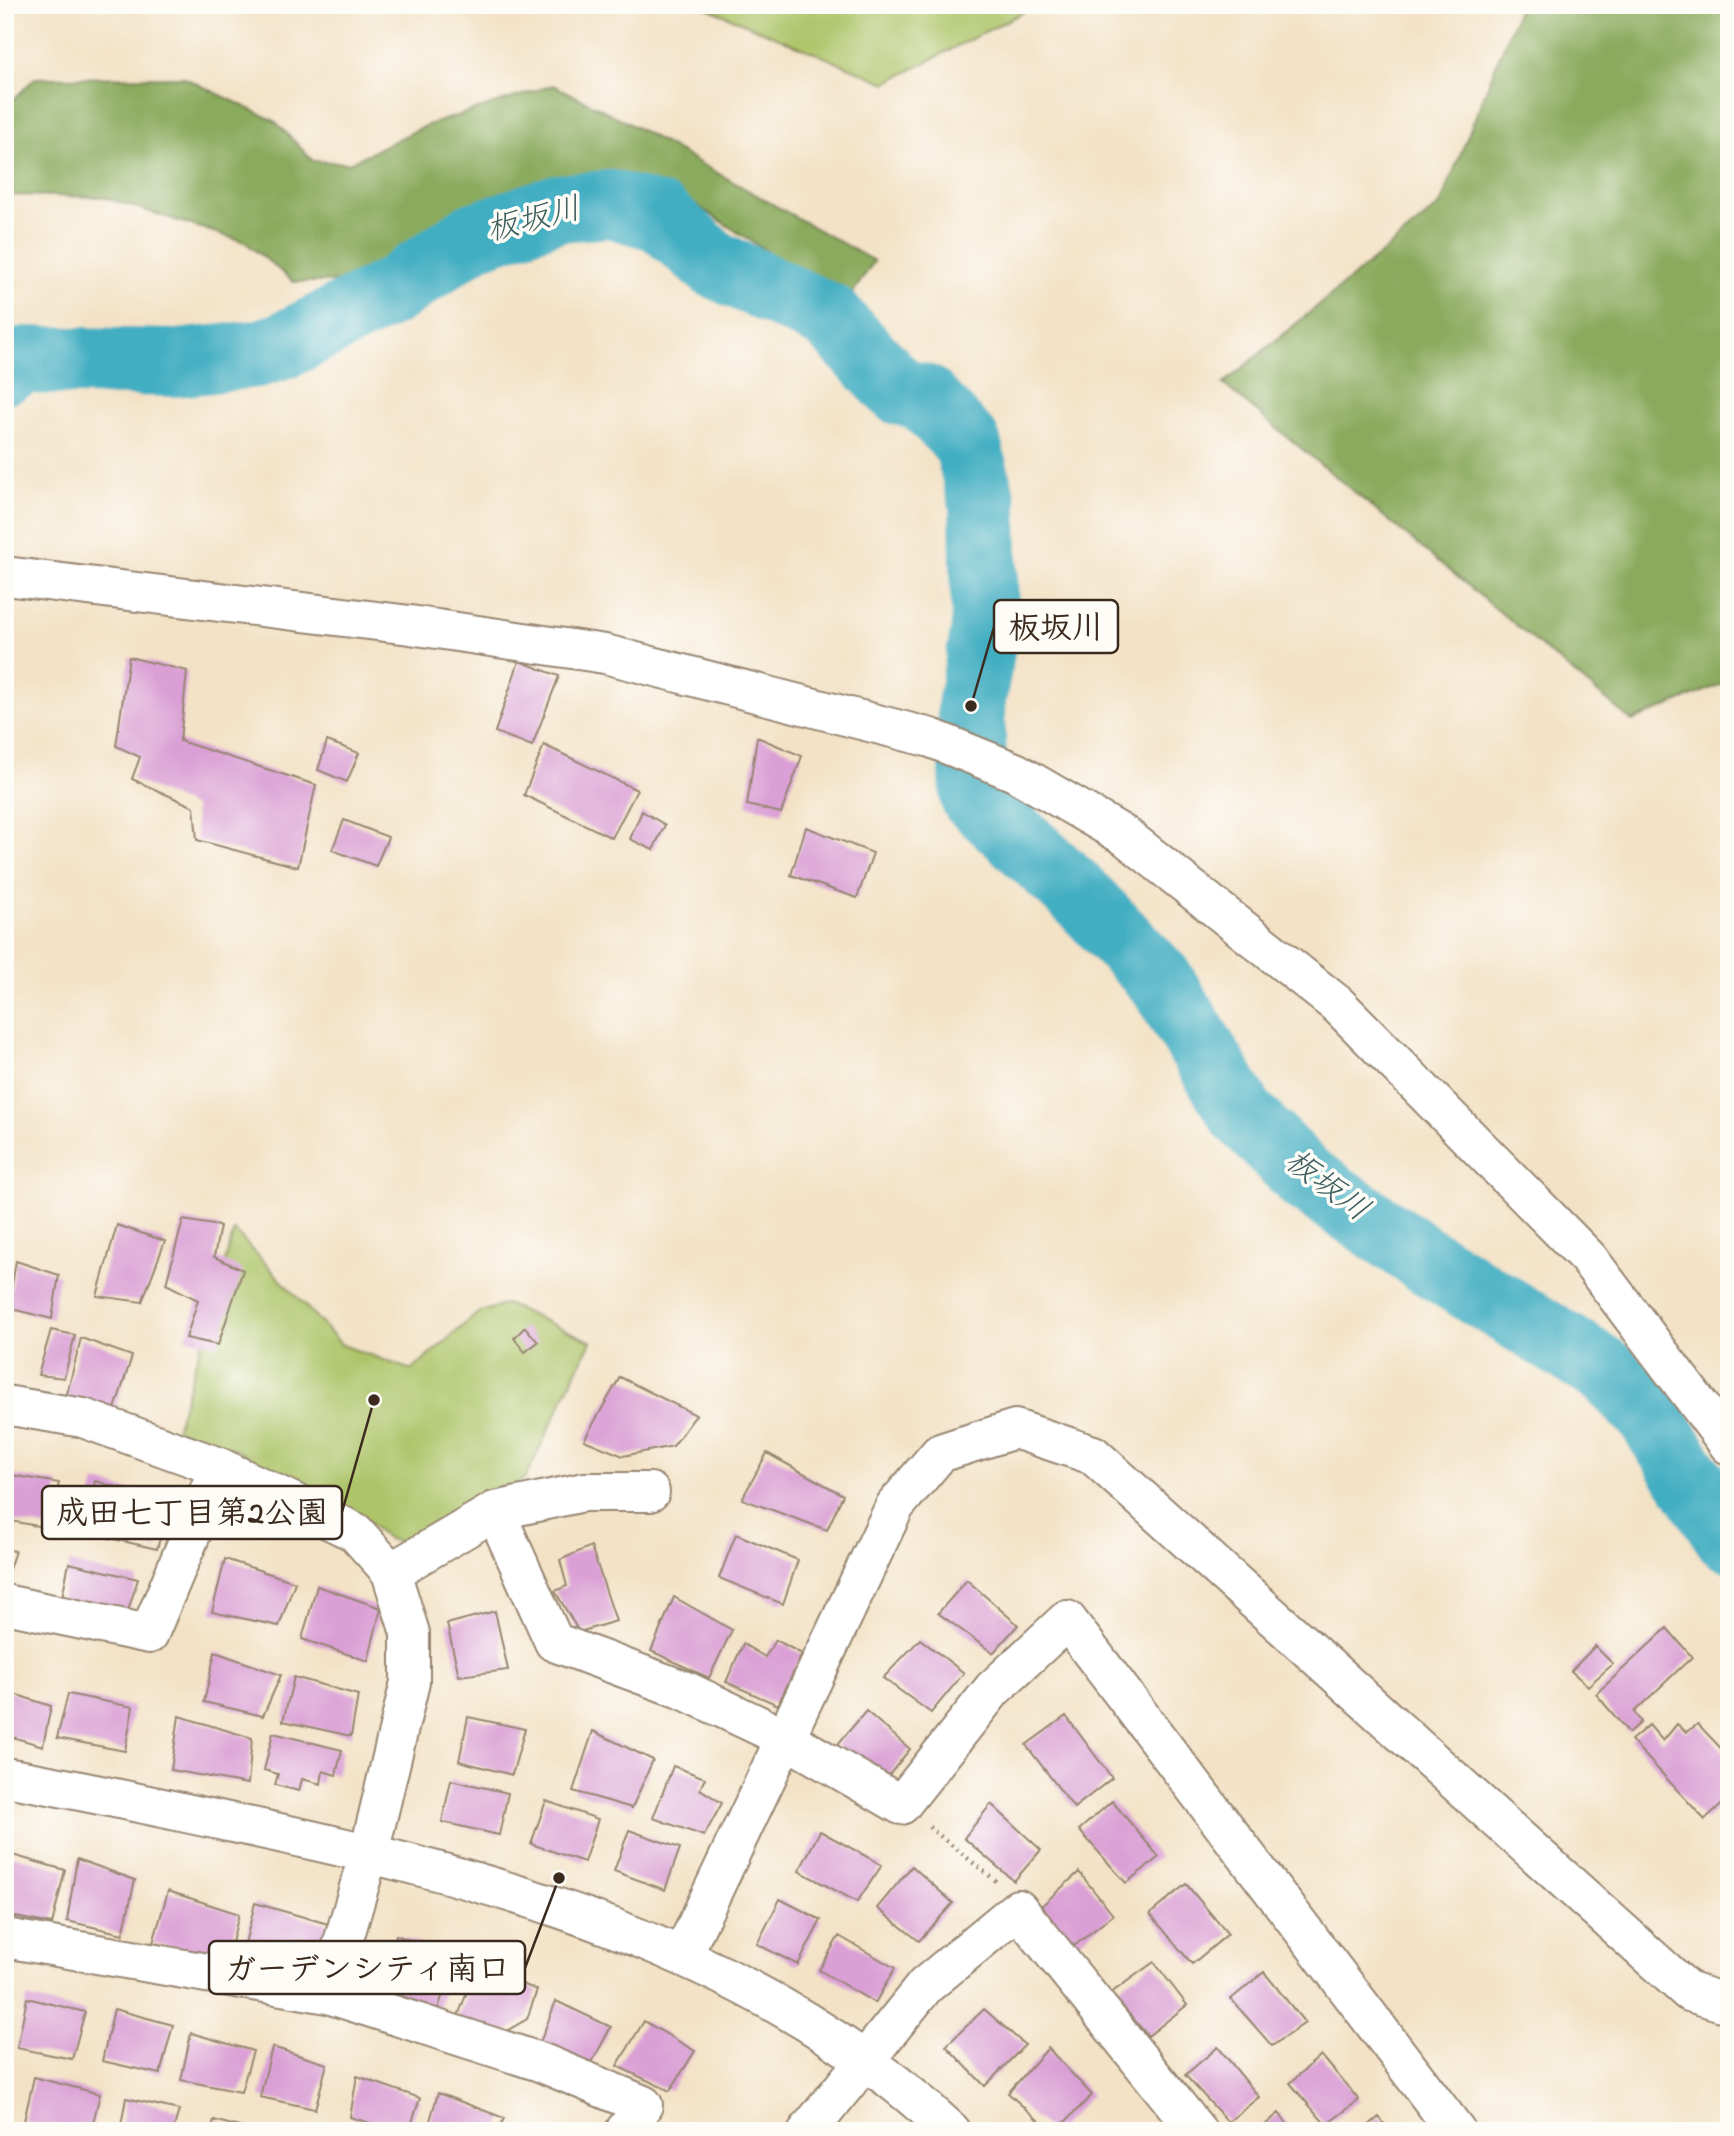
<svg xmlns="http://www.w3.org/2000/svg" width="1734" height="2136" font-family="'Indie Flower','Klee One',sans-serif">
<rect width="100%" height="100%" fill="#fdfcf7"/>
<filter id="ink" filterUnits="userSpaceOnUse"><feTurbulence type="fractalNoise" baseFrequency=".0143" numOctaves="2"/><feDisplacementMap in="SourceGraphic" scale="14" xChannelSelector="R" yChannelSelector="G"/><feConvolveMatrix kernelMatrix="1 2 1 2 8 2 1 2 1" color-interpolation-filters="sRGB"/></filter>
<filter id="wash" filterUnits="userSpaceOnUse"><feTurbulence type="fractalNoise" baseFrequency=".00686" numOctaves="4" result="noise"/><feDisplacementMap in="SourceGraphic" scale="28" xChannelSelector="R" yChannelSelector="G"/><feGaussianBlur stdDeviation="1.57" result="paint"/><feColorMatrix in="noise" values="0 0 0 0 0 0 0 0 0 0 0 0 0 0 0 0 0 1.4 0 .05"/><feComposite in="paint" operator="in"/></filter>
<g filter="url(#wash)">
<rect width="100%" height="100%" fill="#f3e2c6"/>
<path fill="#adc469" stroke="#747744" stroke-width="2" d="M700,5H1037L886,83Z
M234,1230L342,1345L412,1370L478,1313L506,1304L591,1341L525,1479L468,1507L413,1545L388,1539L360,1515L236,1450L176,1430Z"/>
<path fill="#8aaa5d" stroke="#626a3e" stroke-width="2" d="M1520,5H1729V681L1632,721L1223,384L1440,205Z
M183,77L275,121L313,161L349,163L425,126L553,85L619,118L874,261L846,303L696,205L591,177L347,282H294L245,242L103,197L5,195V108L35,78Z"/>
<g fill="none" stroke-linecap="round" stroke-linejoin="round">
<path stroke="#43aec2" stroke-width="68" d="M5,370L26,360L177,363L257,354L283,346L393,291L472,237L558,208L611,204L660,218L714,264L829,317L899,391L924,398L967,443L983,504L985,628L971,706L974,798L1080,896L1161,981L1241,1113L1306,1179L1429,1262L1607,1372L1646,1411L1729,1538"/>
</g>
<g id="blocks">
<path fill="#daa0d5" d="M129,657L187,671L180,741L316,785L298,867L197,840L194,807L132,779L140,757L116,746Z
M519,661L559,676L532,746L495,732Z
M757,737L802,756L781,813L747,805Z
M327,741L359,753L347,782L318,770Z
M544,745L637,790L612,838L524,795Z
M642,811L665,825L653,850L630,839Z
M344,820L388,837L376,866L332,850Z
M806,827L873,853L857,898L791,875Z
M183,1220L220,1226L214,1257L243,1270L218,1345L186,1338L198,1300L166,1284Z
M117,1225L165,1241L142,1302L97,1296Z
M16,1261L59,1275L52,1319L8,1308Z
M525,1327L538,1342L525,1352L514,1338Z
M51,1330L75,1335L64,1378L38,1375Z
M81,1338L132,1356L112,1418L64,1406Z
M620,1377L696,1415L673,1446L623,1456L584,1440Z
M767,1453L843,1495L827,1530L742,1499Z
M5,1474L59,1483L49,1528L5,1520Z
M95,1481L170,1502L157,1549L83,1532Z
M736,1534L798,1560L783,1604L719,1578Z
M591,1546L616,1621L579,1632L555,1591L567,1586L560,1560Z
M5,1549L15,1551L6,1578H5Z
M225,1559L295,1582L279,1626L212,1612Z
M69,1563L138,1579L126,1617L61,1602Z
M967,1580L1018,1625L993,1653L938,1613Z
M317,1586L381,1608L368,1661L302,1639Z
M674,1597L732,1630L709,1678L651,1651Z
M495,1611L508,1670L459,1676L447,1624Z
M1667,1628L1692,1657L1634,1712L1641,1722L1629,1733L1596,1694Z
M920,1639L964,1673L931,1713L883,1678Z
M776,1640L802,1654L778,1705L726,1682L743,1644L765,1657Z
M1595,1646L1613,1664L1588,1686L1571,1671Z
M215,1652L281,1675L263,1716L204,1702Z
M294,1677L358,1695L351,1736L283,1721Z
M5,1691L51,1706L43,1746L5,1735Z
M68,1694L133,1707L125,1751L57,1738Z
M866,1711L910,1749L885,1780L837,1745Z
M179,1716L252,1738L248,1784L171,1770Z
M1066,1716L1112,1778L1074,1808L1026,1745Z
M468,1717L525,1729L512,1775L459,1761Z
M1677,1724L1686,1732L1698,1724L1729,1757V1798L1705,1820L1631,1740L1649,1725L1663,1741Z
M593,1731L653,1760L632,1808L573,1791Z
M273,1733L342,1750L336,1775L323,1771L321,1784L302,1779L299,1791L275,1785L278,1774L264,1770Z
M673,1766L705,1778L700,1789L722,1803L704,1836L653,1818Z
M451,1780L508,1793L499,1835L442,1822Z
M546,1801L598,1819L584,1862L531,1844Z
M1112,1801L1159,1857L1126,1883L1079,1830Z
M991,1804L1041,1850L1014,1881L964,1838Z
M629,1830L680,1848L665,1890L614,1871Z
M820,1831L882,1865L857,1902L799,1871Z
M5,1853L65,1870L52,1924L5,1915Z
M77,1859L135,1880L123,1934L67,1921Z
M912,1866L953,1903L919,1941L877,1908Z
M1079,1872L1113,1915L1074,1946L1038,1909Z
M1186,1884L1228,1934L1192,1964L1150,1914Z
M168,1891L239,1914L228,1959L153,1943Z
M780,1899L821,1920L798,1965L757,1944Z
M255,1903L335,1926L317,1974L242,1956Z
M396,1935L455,1957L438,2009L379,1988Z
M839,1936L895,1968L875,2003L819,1970Z
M1154,1962L1187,2005L1148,2036L1111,1993Z
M477,1965L537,1990L527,2019L503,2033L457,2019Z
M1264,1972L1305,2023L1272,2046L1231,1999Z
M27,1998L85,2012L72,2059L17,2048Z
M556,2001L611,2027L591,2064L539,2045Z
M114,2009L173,2025L160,2074L102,2061Z
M984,2009L1025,2045L985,2086L946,2046Z
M644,2021L695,2051L670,2091L617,2066Z
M191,2033L253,2051L241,2092L181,2080Z
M272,2047L327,2064L315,2109L260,2097Z
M1218,2047L1259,2097L1228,2122L1185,2075Z
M1048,2048L1092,2095L1056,2131H1050L1008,2093Z
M1321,2055L1359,2100L1326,2125L1290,2083Z
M357,2076L420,2098L409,2131H396L350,2117Z
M34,2077L100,2094L91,2131H64L24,2121Z
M438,2093L504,2118L498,2131H427Z
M126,2098L179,2110L173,2131H120Z
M1279,2113L1293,2131H1258Z
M1379,2117L1390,2131H1362Z
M214,2120L250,2130V2131H211Z"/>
</g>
</g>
<g filter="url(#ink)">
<use href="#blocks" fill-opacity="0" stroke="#978672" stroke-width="2"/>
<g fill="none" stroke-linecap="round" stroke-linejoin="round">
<g stroke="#978672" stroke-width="42">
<path id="minor" d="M5,576L410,625L605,654L931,738L1015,772L1125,836L1338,1005L1588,1258L1729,1445
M5,1405L83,1418L219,1467L355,1532L391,1572L410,1633V1682L369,1853L328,1994
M495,1511L554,1642L686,1691L783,1737L901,1805L993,1689L1067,1620L1456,2131
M391,1572L495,1511L584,1492H650
M5,1604L149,1634L219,1467
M5,1777C82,1790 157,1807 233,1823C489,1877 755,1947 951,2131
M5,1938L328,1994L540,2062L643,2105L625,2131
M683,1954L895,1506L940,1453L1015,1429L1093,1455L1689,1992L1729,2004
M808,2131L925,1986L1018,1909L1197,2131"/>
</g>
<path stroke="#978672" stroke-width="4.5" stroke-dasharray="2 5" stroke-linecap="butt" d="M929,1827L996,1881"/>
<use href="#minor" stroke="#fff" stroke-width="38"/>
</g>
</g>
<g text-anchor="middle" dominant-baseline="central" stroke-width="7" stroke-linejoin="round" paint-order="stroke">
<g font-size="32" font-style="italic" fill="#3e5f60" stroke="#fdfcf7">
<text transform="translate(534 221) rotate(-14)">板坂川</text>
<text transform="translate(1326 1187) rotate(37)">板坂川</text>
</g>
</g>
<path fill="none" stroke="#3b2a1e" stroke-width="2.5" d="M971 706L994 627M374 1400L342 1512M559 1878L525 1968"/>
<g fill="#3b2a1e" stroke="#fdfcf7" stroke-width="2.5">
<circle cx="971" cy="706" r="7"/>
<circle cx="374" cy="1400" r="7"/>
<circle cx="559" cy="1878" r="7"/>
</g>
<g fill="#fdfcf7" stroke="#3b2a1e" stroke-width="2.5">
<rect x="994" y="600" width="124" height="53" rx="7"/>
<rect x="42" y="1486" width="300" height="53" rx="7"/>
<rect x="209" y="1941" width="316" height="53" rx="7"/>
</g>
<g font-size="32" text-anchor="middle" font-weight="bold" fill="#3b2a1e">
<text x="1056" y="638">板坂川</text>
<text x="192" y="1523">成田七丁目第2公園</text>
<text x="367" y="1979">ガーデンシティ南口</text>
</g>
<rect width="1734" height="2136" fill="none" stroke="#fdfcf7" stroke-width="28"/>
</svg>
